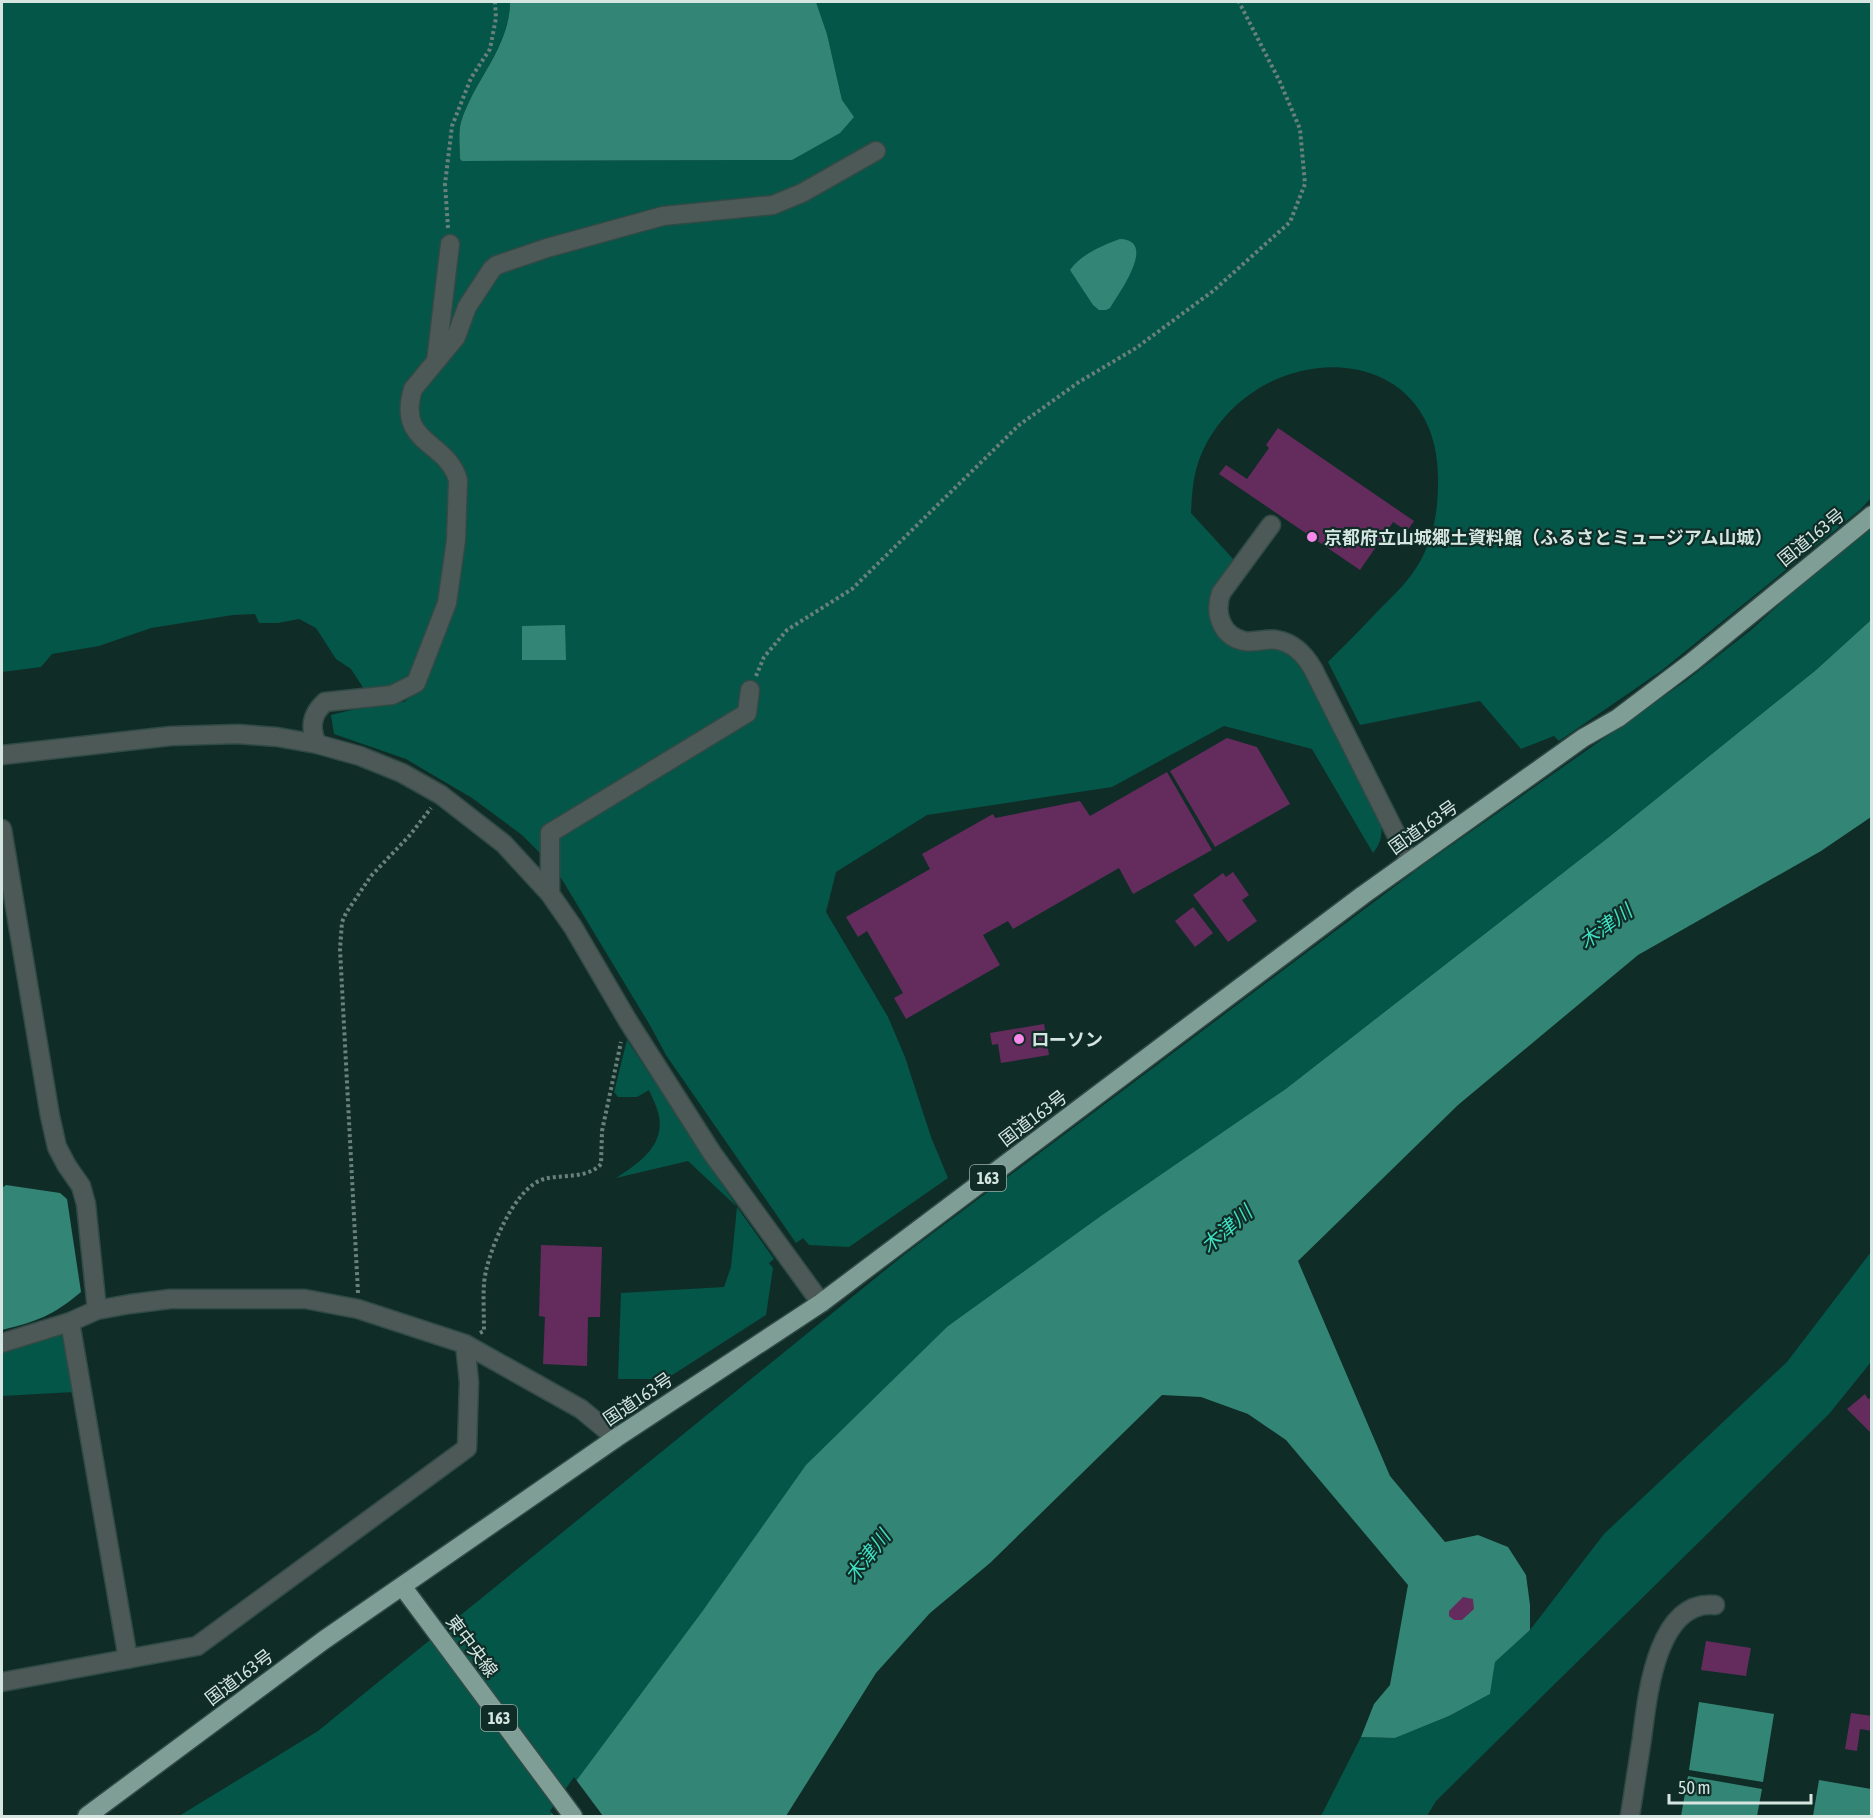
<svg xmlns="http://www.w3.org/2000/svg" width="1873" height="1818" font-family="'Asap Condensed','Noto Sans JP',sans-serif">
<rect width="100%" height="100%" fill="#102c27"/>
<path fill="#045649" d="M2,2H510C510,46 474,80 461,122C458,133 460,147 460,159L462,161L792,160L842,100L827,34L816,2H1871V498L1860,510L1661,671L1559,741L1554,736L1521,749L1480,701L1360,725L1328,662C1345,645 1362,628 1379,610C1395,594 1411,579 1422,558C1434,534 1438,509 1438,483C1442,332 1252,335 1201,455C1193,474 1192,493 1191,513L1234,560L1214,594L1215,627L1286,649L1298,660L1379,816C1383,831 1383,840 1373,853L1312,749L1224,726L1112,787L927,815L836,872L826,912L888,1017L905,1057L931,1137L948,1178L849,1247L809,1245L803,1238L796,1243L666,1055L651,1027L555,868L522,835L472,798L406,759L334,734L331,715L364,707L404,702L421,689H391L366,692L351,669L336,659L316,628L299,619L278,623H259L255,614L233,615L151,628L99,646L52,654L41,667L2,672Z
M1871,529V620L1816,670L1609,837L1287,1088L1105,1213L948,1326L704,1609L550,1816H179L318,1731L905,1254L1426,863L1687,680L1751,630L1806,580Z
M627,1040L737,1207L774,1259L769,1263L773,1268L766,1315L666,1379H618L621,1293L724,1287L731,1267L737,1207L688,1161L616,1178C639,1163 667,1145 658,1112C656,1105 652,1097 649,1090L637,1097H618L614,1092Z
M1871,1252V1362L1829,1414L1436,1801L1427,1816H1321L1361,1737L1395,1738L1449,1716L1490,1694L1495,1662L1530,1630L1604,1534L1787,1362Z
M50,1335L61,1336L65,1339L74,1392L2,1396V1348Z"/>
<path fill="#338676" d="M510,2H816L827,34L842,100L854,117L840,133L792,160L462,161L460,159C460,148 458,133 461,122C474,80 510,47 510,2Z
M1120,239C1158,240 1119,293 1110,308L1106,310H1099L1093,305L1070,270C1080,255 1103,245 1120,239Z
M1871,620V817L1821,851L1638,955L1458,1105L1298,1261L1390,1476L1445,1542L1478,1535L1508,1547L1526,1575L1530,1605V1630L1495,1662L1490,1694L1449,1716L1395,1738L1361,1737L1374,1704L1390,1685L1408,1585L1286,1440L1248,1414L1201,1397L1162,1395L990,1563L930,1613L876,1673L786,1816H550L704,1609L806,1465L948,1326L1105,1213L1287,1088L1609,837L1816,670Z
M565,625L566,660H522V626Z
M6,1185L60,1193L67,1199L81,1292C52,1316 38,1321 2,1330V1188Z
M1699,1702L1774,1714L1763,1782L1689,1770Z
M1688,1776L1762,1789L1757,1816H1681Z
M1819,1780L1871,1789V1816H1813Z"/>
<path fill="#102c27" d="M574,1777L603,1816H554L550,1811Z"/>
<path fill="#642b5d" d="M1278,428L1414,521L1407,531L1393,522L1360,570L1219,474L1226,465L1247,479L1269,448L1266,445Z
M1227,738L1257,747L1290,804L1215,847L1170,771Z
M1167,772L1212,850L1133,894L1119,868L1013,929L1008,921L983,935L1000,965L906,1019L894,998L903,993L867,931L858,937L846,917L930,869L922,854L993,814L995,818L1080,801L1090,816Z
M1233,872L1249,895L1242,900L1257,921L1228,942L1193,895L1223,873L1226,877Z
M1193,907L1213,933L1195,947L1175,921Z
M1044,1024L1049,1055L1001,1063L998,1044L992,1045L990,1033Z
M541,1245L602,1247L600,1317H588L587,1366L543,1364L545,1317L539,1316Z
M1865,1394L1868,1399L1872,1397V1434L1847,1409Z
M1463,1597L1473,1599L1474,1609L1462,1620H1454L1449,1616V1611Z
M1706,1641L1751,1648L1746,1676L1701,1670Z
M1851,1713L1872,1716V1731L1860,1729L1857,1751L1845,1749Z"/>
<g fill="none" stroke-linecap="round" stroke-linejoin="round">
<g stroke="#304a45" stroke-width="21">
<path id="minor" d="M436,361L450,244
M1271,525L1221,593C1214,613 1221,636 1244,641C1255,643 1266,638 1277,640C1294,643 1305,655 1313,669L1410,862
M317,744C309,727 312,714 325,702L392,695L416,683L447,603L456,540L458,480C447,440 396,445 413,389L456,337L467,307L492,269L497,265L547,248L663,216L773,205L802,193L876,151
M2,755L171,736L238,734L277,737L317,744L360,756L402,773L441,795L504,844L550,894L573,927L628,1021L712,1153L821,1303
M2,829L50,1116L57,1147L67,1166L81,1186L86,1204L97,1310
M550,894V833L747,713L750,690
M70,1322L128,1659
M2,1343L70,1322L97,1310L130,1304L170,1299H305L358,1309L465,1344L581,1409L616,1438
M2,1682L197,1646L467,1448L469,1382L465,1344
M1630,1816C1634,1790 1638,1764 1642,1738C1647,1699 1656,1599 1715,1605"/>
</g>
<g stroke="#304a45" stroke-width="21">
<path id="highway" d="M402,1586L573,1816
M87,1816L324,1640L616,1438L821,1303L1363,895L1583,738L1618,718L1692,662L1872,515"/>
</g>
<path stroke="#69807b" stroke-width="4" stroke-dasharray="3 3" stroke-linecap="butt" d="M448,228L445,184L452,126L471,78L490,49L496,18L495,2
M756,676L764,657L787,630L852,589L1019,425L1079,382L1136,348L1213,291L1290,222L1305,184L1300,129L1280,82L1239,2
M358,1293L340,949L342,922L346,913L371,876L410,835L431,808
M480,1333L484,1331C484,1315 483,1299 484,1284C486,1255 514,1187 544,1179C563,1174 587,1179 601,1164L602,1131L621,1042"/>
<use href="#minor" stroke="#4d5956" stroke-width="18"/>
<use href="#highway" stroke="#7f9e96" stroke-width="18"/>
</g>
<g fill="#f888e9" stroke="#102c27" stroke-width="2">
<circle cx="1312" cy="537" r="6"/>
<circle cx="1019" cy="1039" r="6"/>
</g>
<g text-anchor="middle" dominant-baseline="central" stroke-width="4.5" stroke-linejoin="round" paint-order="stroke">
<g fill="#102c27" stroke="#9aaea8" stroke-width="1.5">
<rect x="970" y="1165" width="36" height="26" rx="4.5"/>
<rect x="481" y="1705" width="36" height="26" rx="4.5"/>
</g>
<g font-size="16" font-weight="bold" fill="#d5e5e0">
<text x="988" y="1178">163</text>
<text x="499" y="1718">163</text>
</g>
<g font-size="18" font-weight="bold" fill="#d5e5e0" stroke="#102c27" text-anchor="start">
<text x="1324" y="537">京都府立山城郷土資料館（ふるさとミュージアム山城）</text>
<text x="1031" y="1039">ローソン</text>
</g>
<g font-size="18" fill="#d5e5e0" stroke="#102c27">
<text transform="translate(1811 537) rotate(-39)">国道163号</text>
<text transform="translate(1423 827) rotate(-35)">国道163号</text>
<text transform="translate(1033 1118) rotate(-37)">国道163号</text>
<text transform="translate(638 1399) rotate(-34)">国道163号</text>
<text transform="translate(472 1646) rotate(53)">東中央線</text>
<text transform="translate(239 1677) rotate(-37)">国道163号</text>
</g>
<g font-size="20" font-style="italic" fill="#3fdfc2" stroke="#102c27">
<text transform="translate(1605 926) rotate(-36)">木津川</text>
<text transform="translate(1226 1229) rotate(-41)">木津川</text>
<text transform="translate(867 1556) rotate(-52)">木津川</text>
</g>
</g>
<rect width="1873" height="1818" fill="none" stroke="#d5e5e0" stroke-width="6"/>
<path d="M1669 1794v9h142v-9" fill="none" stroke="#d5e5e0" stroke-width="3"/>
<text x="1678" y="1794" font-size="18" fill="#d5e5e0" stroke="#102c27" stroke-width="4.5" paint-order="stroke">50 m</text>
</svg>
